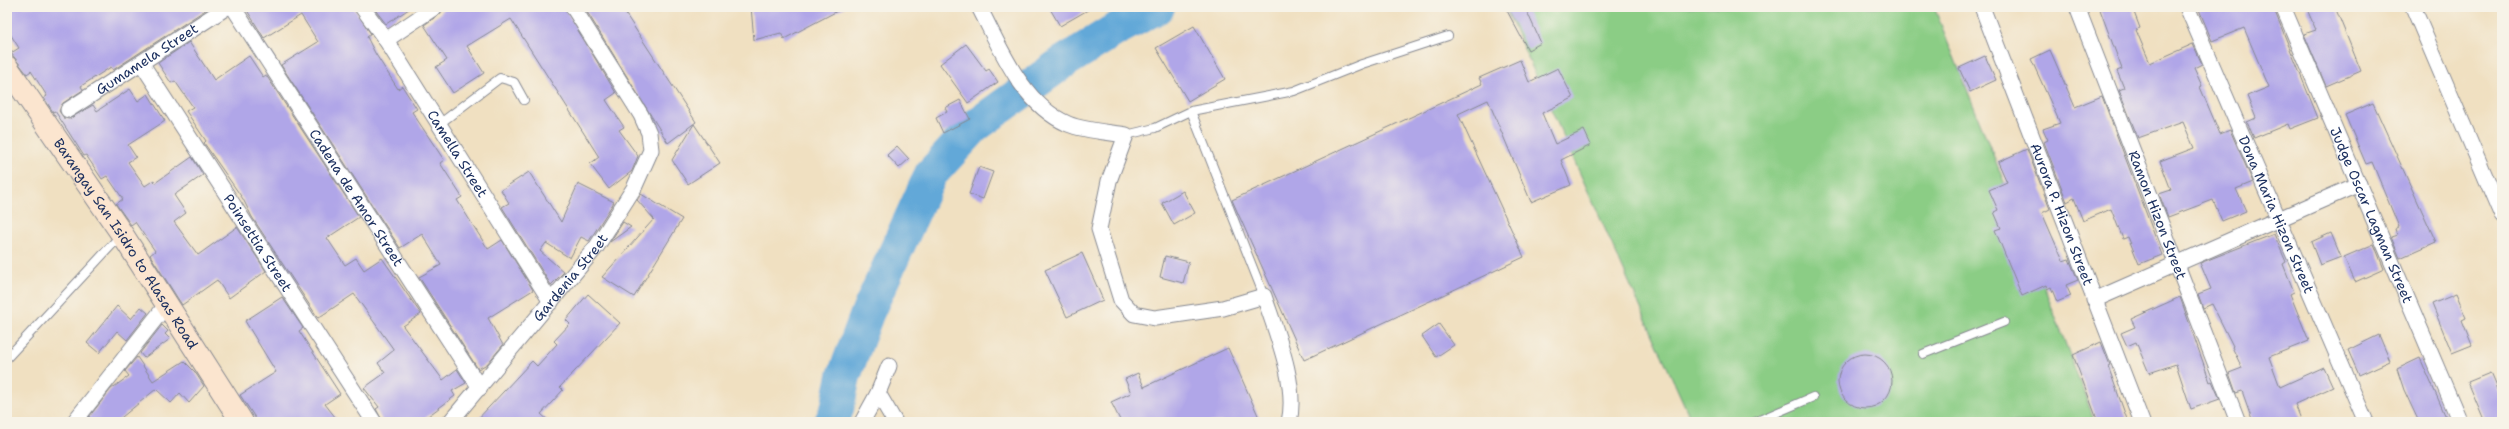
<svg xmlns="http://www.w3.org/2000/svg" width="2509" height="429" font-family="'Shantell Sans',sans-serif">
<rect width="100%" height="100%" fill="#f7f3e8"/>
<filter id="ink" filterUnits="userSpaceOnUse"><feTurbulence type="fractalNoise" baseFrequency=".025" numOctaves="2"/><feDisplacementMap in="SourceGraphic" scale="8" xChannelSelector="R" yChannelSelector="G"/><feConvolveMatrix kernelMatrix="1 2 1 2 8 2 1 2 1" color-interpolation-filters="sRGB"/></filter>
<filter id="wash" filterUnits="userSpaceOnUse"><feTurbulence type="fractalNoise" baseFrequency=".012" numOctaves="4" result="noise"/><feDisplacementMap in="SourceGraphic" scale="16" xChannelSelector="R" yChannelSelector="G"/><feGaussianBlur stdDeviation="0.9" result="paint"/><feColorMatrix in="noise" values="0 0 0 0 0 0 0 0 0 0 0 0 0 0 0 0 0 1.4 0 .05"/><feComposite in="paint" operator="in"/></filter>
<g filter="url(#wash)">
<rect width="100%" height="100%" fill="#f0e0c1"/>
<path fill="#8bcd85" stroke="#537e72" d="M1505,7H1934L2016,212L2095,422H1692Z"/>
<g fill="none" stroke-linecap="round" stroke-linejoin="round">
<path stroke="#62a8d8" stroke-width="34" d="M831,422L837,409L844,376L867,314L931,174L975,126L1062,63L1115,30L1158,7"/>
</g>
<g id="blocks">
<path fill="#b0a6e8" d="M7,7H210L113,70L111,67L81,86L83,90L63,103L59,111L64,118L69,119L93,105L97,111L130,89L138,101L148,94L165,121L128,145L136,157L128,162L145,186L154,180L155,183L192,157L203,175L174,195L186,213L174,222L198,255L237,227L266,271L229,298L217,280L182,305L150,255L155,251L135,222L131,225L116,204L123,199L107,176L102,179L86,155L84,156L55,111L53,112L44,98L47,96L31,71L27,74L11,53L19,48L7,29Z
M245,7H353L371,34L367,37L375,53L398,89L402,86L417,109L412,112L444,160L440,163L462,197L457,200L488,249L502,240L533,290L488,318L503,345L487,364L478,369L419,277L441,265L422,234L400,248L281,65L318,42L301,15L264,38Z
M373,7H412L386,24Z
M444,7H564L616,93L606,100L624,127L619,130L638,156L632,171L609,189L590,164L599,157L511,19L467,46L484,73L453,93L436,67L447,60L424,25L440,14Z
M584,7H621L696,122L668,143Z
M751,7H845L784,39L781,33L754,40Z
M1049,7H1093L1060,26Z
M1505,7H1525L1541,43L1528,50Z
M2099,7H2132L2140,28L2136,30L2150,63L2193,44L2202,64L2194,68L2202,86L2200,87L2220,134L2230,130L2253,182L2236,189L2246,211L2222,221L2213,200L2168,217L2159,194L2171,190L2160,161L2194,148L2183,122L2138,138L2119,90L2124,88L2117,71L2122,69Z
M2198,7H2273L2318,118L2290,129L2288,124L2254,138L2247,122L2256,118L2247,96L2269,87L2244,28L2212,41Z
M2306,7H2335L2361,71L2326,86L2304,34L2316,30Z
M1194,26L1225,79L1188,101L1156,48Z
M189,42L214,80L249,56L263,77L266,75L359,217L327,238L345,265L356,258L364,270L382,258L421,314L403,326L443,380L457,369L466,383L452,391L455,396L420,422H383L376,409L379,407L364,388L385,373L378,363L394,350L354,294L318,318L252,217L243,199L204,143L206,141L186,111L193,107L175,81L171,83L158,63Z
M966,44L986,71L989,69L998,82L968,103L940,64Z
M2050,50L2075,107L2102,96L2162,255L2139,264L2128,237L2123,239L2111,209L2083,221L2074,198L2067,202L2044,142L2048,140L2043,129L2060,123L2031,59Z
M1985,56L1996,80L1970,92L1959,68Z
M1520,60L1529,82L1558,68L1573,98L1542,113L1555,144L1584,130L1591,145L1561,160L1571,185L1531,202L1488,100L1458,114L1524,257L1304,360L1232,200L1482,84L1479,78Z
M960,100L970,119L943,133L936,118L947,112L945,108Z
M2373,103L2436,242L2400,258L2391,237L2397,235L2395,229L2399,227L2372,162L2366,164L2345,115Z
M694,124L720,163L688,184L672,160Z
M897,146L909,159L899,168L887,155Z
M2027,149L2050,209L2042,213L2063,261L2069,259L2078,280L2066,285L2071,296L2057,302L2051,287L2047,289L2046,285L2022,296L1995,230L2001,228L1994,212L1998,210L1989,190L2007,182L1998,162Z
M979,167L993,172L983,199L969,194Z
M529,172L561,222L578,184L614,202L589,241L581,237L570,258L546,243L540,251L564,272L551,285L502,207L509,203L501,190Z
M1183,191L1195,213L1174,225L1162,203Z
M641,194L682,219L634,297L602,277L654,219L637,200Z
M623,222L631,227L610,242Z
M2331,233L2341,257L2320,265L2311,242Z
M2274,234L2286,262L2283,264L2294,292L2290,294L2309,341L2269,357L2280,387L2324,367L2333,387L2295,404L2302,422H2253L2242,391L2236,393L2229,373L2242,368L2232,347L2233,346L2212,304L2203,308L2198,294L2211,289L2200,263Z
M2374,244L2384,269L2355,282L2344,257Z
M1082,253L1103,300L1067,317L1045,270Z
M1165,256L1189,262L1183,283L1160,277Z
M588,294L620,323L560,387L563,390L541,414L550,422H475L532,361L537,366L557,344L554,341L570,324L566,320Z
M2456,294L2466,318L2462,320L2472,345L2452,353L2432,304Z
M282,297L303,328L299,331L340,394L325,404L339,422H258L240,395L276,372L245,321Z
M2180,297L2210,382L2212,381L2220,399L2191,409L2176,364L2149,373L2136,342L2127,346L2121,333L2135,327L2131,319Z
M117,306L131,319L141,307L148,313L127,340L117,331L99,353L87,343Z
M1439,324L1454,345L1436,357L1422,336Z
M162,325L168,331L165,334L170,339L144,358L140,353Z
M2379,335L2390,361L2359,375L2348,350Z
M2101,342L2110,365L2108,366L2128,422H2098L2073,355Z
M1228,348L1261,422H1121L1111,402L1131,393L1125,379L1138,373L1144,387Z
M1838 381a27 27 0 1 1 54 0a27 27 0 1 1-54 0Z
M137,357L153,381L184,361L195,372L204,386L189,403L180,393L171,403L156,389L116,422H85L111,389L129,376L125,371Z
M2420,358L2439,401L2448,422H2419L2404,390L2397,369Z
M2490,373L2502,401V422H2485L2468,382Z"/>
</g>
</g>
<g filter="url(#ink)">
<use href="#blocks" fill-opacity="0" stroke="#868890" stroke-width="1"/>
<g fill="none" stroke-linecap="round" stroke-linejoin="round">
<g stroke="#868890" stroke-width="10">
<path id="lane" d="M1191,111L1264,296
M438,125L500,78L514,82L524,100
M1126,135L1155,128L1191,111L1294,91L1362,64L1448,36
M1923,354L2004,322
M7,358L121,235
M1755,422L1813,397"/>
</g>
<g stroke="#868890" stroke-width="17">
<g id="street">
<path id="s1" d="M233,7L480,388"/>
<path id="s2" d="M362,7L386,40L551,302"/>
<path d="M979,7C1001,49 1022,104 1068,124C1085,131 1108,132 1126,135L1109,181L1099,229L1121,300L1134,314L1155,318L1223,308L1264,296C1276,332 1298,385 1289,422"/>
<path id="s3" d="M1982,7L2142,422"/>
<path id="s4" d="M2077,7L2238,422"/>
<path id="s5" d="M2187,7L2366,422"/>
<path id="s6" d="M2283,7L2460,422"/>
<path d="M2413,7L2502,216"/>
<path d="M386,40L435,7"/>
<path id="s7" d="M142,64L374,422"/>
<path id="s8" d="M68,110L227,7"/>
<path d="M2094,300L2359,184"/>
<path d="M878,393L895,422"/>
<path d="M74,422L167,304"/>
<path id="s9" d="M450,422L597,246L634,188L651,150L649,133L641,115L573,7"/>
<path d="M862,422L878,393L889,366"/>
</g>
</g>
<g stroke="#868890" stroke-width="24">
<g id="secondary">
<path id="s10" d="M7,67L122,234L242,422"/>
</g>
</g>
<use href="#lane" stroke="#fff" stroke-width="8"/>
<use href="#street" stroke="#fff" stroke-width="15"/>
<use href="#secondary" stroke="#fbe5cf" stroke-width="22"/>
</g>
</g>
<g text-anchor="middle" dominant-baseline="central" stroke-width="3" stroke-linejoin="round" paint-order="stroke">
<g font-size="14" fill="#1b2f5e" stroke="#f7f3e8">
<text stroke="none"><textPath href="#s8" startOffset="94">Gumamela Street</textPath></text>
<text stroke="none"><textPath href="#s2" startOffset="175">Camella Street</textPath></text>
<text stroke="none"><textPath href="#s1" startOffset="227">Cadena de Amor Street</textPath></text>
<text stroke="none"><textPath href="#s4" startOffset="223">Ramon Hizon Street</textPath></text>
<text stroke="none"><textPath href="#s3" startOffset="222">Aurora P. Hizon Street</textPath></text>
<text stroke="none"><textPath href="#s5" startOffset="226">Dona Maria Hizon Street</textPath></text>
<text stroke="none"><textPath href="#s6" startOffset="226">Judge Oscar Lagman Street</textPath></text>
<text stroke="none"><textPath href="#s10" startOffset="213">Barangay San Isidro to Alasas Road</textPath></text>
<text stroke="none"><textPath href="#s7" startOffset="213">Poinsettia Street</textPath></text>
<text stroke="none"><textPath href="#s9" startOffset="188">Gardenia Street</textPath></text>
</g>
</g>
<rect width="2509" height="429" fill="none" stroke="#f7f3e8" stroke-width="24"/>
</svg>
